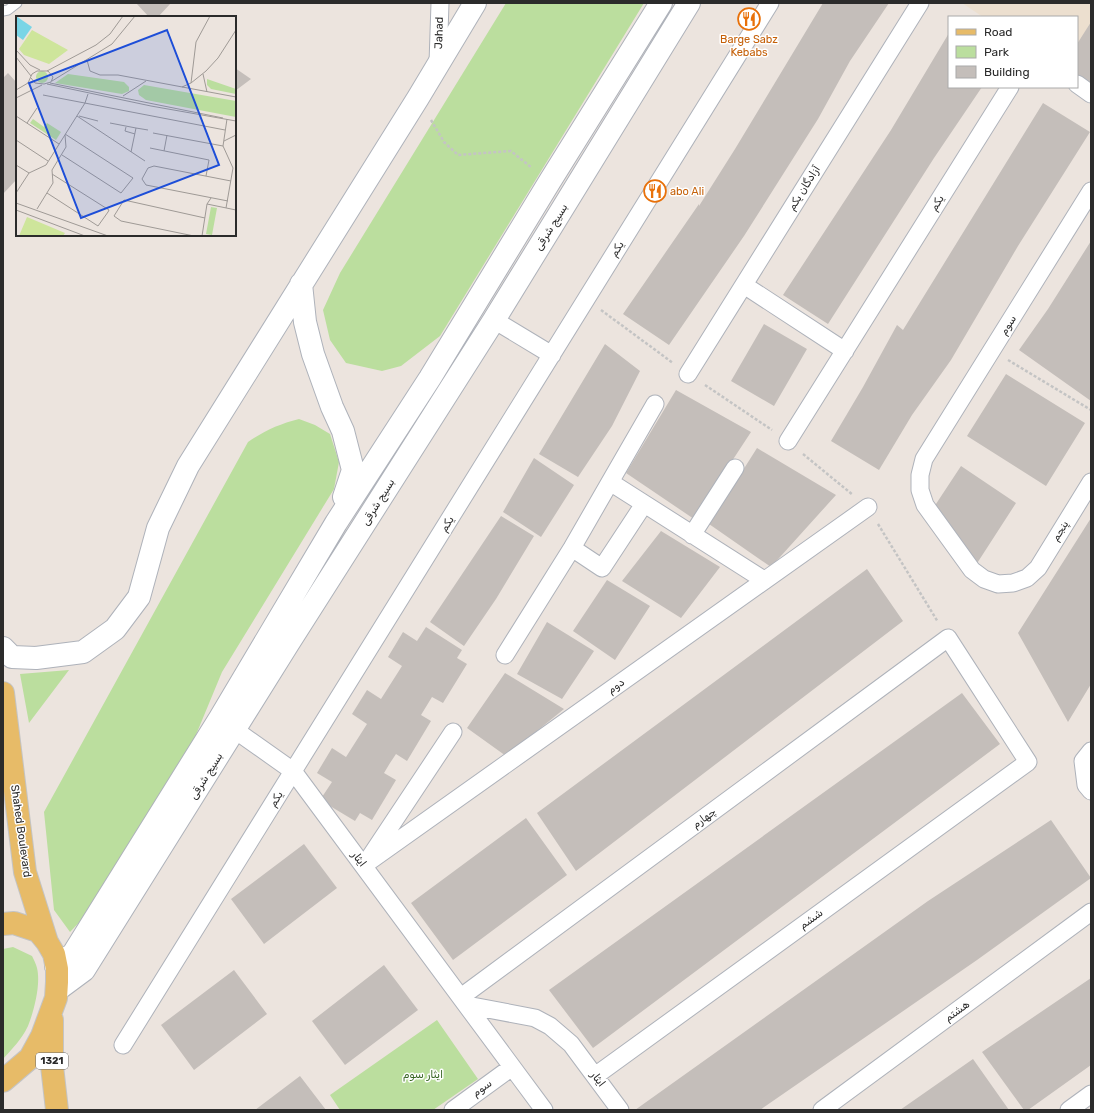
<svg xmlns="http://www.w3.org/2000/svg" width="1094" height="1113" font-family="Rubik,'Noto Naskh Arabic',sans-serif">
<rect width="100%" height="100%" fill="#ece4de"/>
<path fill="#ecdfcf" d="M962,3H1091V87L1077,78V17H983Z"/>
<path fill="#bbde9e" d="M506,3H644L440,336L401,366L382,371L346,363L330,340L323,310L340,273Z
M299,419L315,425L330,434L339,462L334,489L222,672L193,742L88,913L70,932L54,910L44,812L248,442C264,431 279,424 299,419Z
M69,670L29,723L20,674Z
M13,947L32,956C34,960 36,964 37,968C41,984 34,1011 28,1026C22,1039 12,1049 3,1059V949Z
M437,1020L478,1079L433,1110H340L330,1095Z"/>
<path fill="#c4beba" d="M136,3H171L158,17H149Z
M823,3H889L850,61L818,119L744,236L669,345L623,314L699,204V206L735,149Z
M1091,22V84L1077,75V44Z
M949,33V87H982L934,158L828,324L783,295L891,130Z
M235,68L251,79L235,91Z
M8,73L17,83V179L3,194V78Z
M1043,103L1090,132L1018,246L951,360L912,415L879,470L831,441L863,387L897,325L903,330Z
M1091,241V401L1019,350L1048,309Z
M764,324L807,349L774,406L731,381Z
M605,344L640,371L612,426L578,477L539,454Z
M1006,374L1085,423L1046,486L967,436Z
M676,390L751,432L694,519L626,473Z
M757,448L836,495L771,567L709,524Z
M534,458L574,485L541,537L503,512Z
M961,466L1016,503L974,568L934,507Z
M501,516L534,536L496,599L464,646L430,622Z
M1091,518V684L1068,722L1018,633Z
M661,531L720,567L681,618L622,581Z
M867,569L903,621L576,871L537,813Z
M607,580L650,606L615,660L573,631Z
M547,622L594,651L562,699L517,674Z
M426,627L462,650L457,658L467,664L443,703L432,697L421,715L431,721L407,761L396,754L390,763L384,773L396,780L372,820L360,813L355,821L320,800L332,782L317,773L332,748L346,757L367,724L352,714L367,690L381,699L402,666L388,657L403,632L417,641Z
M505,673L564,709L506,756L467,728Z
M962,693L1000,744L593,1048L549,990Z
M526,818L567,875L453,960L411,903Z
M1051,820L1091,878L977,960L760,1110H635L928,901Z
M304,844L337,888L264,944L231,899Z
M384,965L418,1010L345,1065L312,1021Z
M234,970L267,1014L194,1070L161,1025Z
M1091,978V1065L1028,1110H1024L982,1052Z
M973,1059L1009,1110H900Z
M300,1076L326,1110H255Z"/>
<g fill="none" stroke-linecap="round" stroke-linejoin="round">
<g stroke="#aeb2ba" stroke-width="11">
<path id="lane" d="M3,11L8,10L17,3"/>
</g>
<g stroke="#aeb2ba" stroke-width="19">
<path id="street" d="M438,63L440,3
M1077,84L1091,94
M1091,191L924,459L920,475V490L925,505L972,570L984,579L998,584L1013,583L1027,578L1038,568L1091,482
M744,285L845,351
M494,320L552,355
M688,374L920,3
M655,404L610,482L764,580
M788,441L1010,87
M692,535L735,468
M572,548L602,568L644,504
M505,655L572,548L610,482
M235,730L293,771L544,1110
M1091,751L1083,761L1086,785L1091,791
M370,857L453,732
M364,865L868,507
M461,997L948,638L1028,762L595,1076
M467,1005L535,1018L550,1026L571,1044L620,1110
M123,1045L770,3
M453,1110L512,1067
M822,1110L1091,912
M1069,1110L1091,1094"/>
</g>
<g stroke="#aeb2ba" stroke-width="24">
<path id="secondary" d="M301,284L305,322L313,354L332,407L343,431L353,470L344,497
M3,648L12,657L36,658L83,652L115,629L139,597L158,528L188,466L418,98L475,3
M56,966L73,954L220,718L336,523L430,378L550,181L661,3
M57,990L84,970L288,644L494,320L689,3"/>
</g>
<g stroke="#c4c4c4" stroke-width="24">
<path id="primary" d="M3,693L25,872L47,942
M3,924L14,923L38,931L47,942L54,954L57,969V982L56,998L42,1036L30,1058L3,1081
M52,1020V1066L57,1110"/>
</g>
<path stroke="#c4c4c4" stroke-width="2.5" stroke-dasharray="3 2" stroke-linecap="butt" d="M431,120L444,142L458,155L511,151L532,168
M601,310L673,363
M1008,360L1091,410
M705,385L772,430
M803,454L853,495
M878,524L938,622"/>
<use href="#lane" stroke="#fff" stroke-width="9"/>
<use href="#street" stroke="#fff" stroke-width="17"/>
<use href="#secondary" stroke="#fff" stroke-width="22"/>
<use href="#primary" stroke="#e7bb68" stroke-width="22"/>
</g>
<defs>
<g id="restaurant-ring" transform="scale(1.15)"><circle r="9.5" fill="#fff" stroke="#e8710a" stroke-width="1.5"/><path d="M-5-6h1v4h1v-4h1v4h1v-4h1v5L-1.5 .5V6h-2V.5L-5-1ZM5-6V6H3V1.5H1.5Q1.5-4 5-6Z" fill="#e8710a"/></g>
</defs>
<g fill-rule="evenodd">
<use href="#restaurant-ring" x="749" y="19"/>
<use href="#restaurant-ring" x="655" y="191"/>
</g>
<g text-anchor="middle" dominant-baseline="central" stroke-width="3" stroke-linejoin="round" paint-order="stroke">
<rect fill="#fff" stroke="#6b6b6b" stroke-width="1" x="36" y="1053" width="32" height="16" rx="3"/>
<g font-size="10" font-weight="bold" fill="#2b2b2b">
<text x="52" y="1061">1321</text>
</g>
<g font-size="11" fill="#2b2b2b" stroke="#fff">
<text transform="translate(439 33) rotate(-88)">Jahad</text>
<text transform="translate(804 188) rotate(-58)">آزادگان یکم</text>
<text transform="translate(937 203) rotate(-58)">یکم</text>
<text transform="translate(551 227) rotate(-58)">بسیج شرقی</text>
<text transform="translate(617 249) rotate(-58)">یکم</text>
<text transform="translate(1008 325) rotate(-58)">سوم</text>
<text transform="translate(378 502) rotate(-58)">بسیج شرقی</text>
<text transform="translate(447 524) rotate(-58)">یکم</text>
<text transform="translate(1060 531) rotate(-58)">پنجم</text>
<text transform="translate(616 686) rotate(-35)">دوم</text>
<text transform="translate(206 776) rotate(-58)">بسیج شرقی</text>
<text transform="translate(276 799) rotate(-58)">یکم</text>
<text transform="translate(704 818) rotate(-36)">چهارم</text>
<text transform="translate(21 831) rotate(82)">Shahed Boulevard</text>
<text transform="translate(359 859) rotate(53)">ایثار</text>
<text transform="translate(811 919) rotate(-36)">ششم</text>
<text transform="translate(957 1011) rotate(-36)">هشتم</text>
<text transform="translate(598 1079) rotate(53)">ایثار</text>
<text transform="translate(482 1088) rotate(-36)">سوم</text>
</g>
<g font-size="11" fill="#c56008" stroke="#fff">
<text x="749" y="39">Barge Sabz<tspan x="749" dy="13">Kebabs</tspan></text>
<text x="670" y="191" text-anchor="start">abo Ali</text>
</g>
<g font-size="11" fill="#356320" stroke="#fff">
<text x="423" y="1074">ایثار سوم</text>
</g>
</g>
<g transform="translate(16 16)">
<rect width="220" height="220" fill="#ece4de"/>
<path d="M20 61a6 6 0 1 1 12 0a6 6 0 1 1-12 0ZM52,58L108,66L113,71V75L106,78L39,67ZM191,63L220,73V78L195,73L191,69ZM128,69L220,85V101L130,84L123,79L122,74ZM17,103L28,111L31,107L45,116L40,124L14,107ZM195,191L201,192L196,219L190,218Z" fill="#bbde9e"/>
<path d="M16,14L52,34L33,48L8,39L3,33ZM11,201L49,217L47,220H3Z" fill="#cee59b"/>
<path d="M0,0L16,11L7,24L0,19Z" fill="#79d5e6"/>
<path fill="none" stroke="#9f9a96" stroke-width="1" d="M0,34L14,49L24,54M0,41L15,60M71,44L74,55L84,59H102L220,81M31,55L80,29L94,18L107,0M187,58L191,76M36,65L96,28L119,0M34,67L207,102M175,67L180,26L194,0M31,68L135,90L220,105M166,71L175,67L190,55L202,42L220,14M0,74L12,67L16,58L21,55H32L37,61L35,66L28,68L19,67L15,62M27,79L209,114M107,80L130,65M0,82L26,69M0,100L43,128M61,100L129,145M63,100L82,105M11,107L21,92M94,107L120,112M110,111L109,115L119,118M137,117L207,130M0,124L32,145M208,125L220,119M134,132L193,144L190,160M148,135L151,119M115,136L120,112L132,114M46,139L105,177L117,162L49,118M0,149L13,157M0,177L13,157L30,149L69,87L72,78M31,177L82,210L92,196L93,194L36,158M212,185L130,169L126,163L132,152L138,150L215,165M0,187L92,220M191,188L220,194M210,192L217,152L207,130L211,103M21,193L37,167L36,154L50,131L49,119M0,194L69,220M178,220L105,205L98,200L108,184L189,202M186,220L191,188L195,182"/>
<path fill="#1d4ed8" fill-opacity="0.15" stroke="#1d4ed8" stroke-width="2" d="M151,14L203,149L65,202L13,67Z"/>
<rect width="220" height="220" fill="none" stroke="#2b2b2b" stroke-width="2"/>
</g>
<rect width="1094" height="1113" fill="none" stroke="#2b2b2b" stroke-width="8"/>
<rect x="948" y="16" width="130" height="72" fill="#ffffff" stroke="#aaaaaa"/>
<rect x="956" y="29" width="20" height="6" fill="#e7bb68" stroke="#aaaaaa"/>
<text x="984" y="36" font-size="12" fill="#2b2b2b">Road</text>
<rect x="956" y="46" width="20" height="12" fill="#bbde9e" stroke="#aaaaaa"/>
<text x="984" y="56" font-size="12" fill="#2b2b2b">Park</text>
<rect x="956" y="66" width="20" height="12" fill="#c4beba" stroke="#aaaaaa"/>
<text x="984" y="76" font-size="12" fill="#2b2b2b">Building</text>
</svg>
